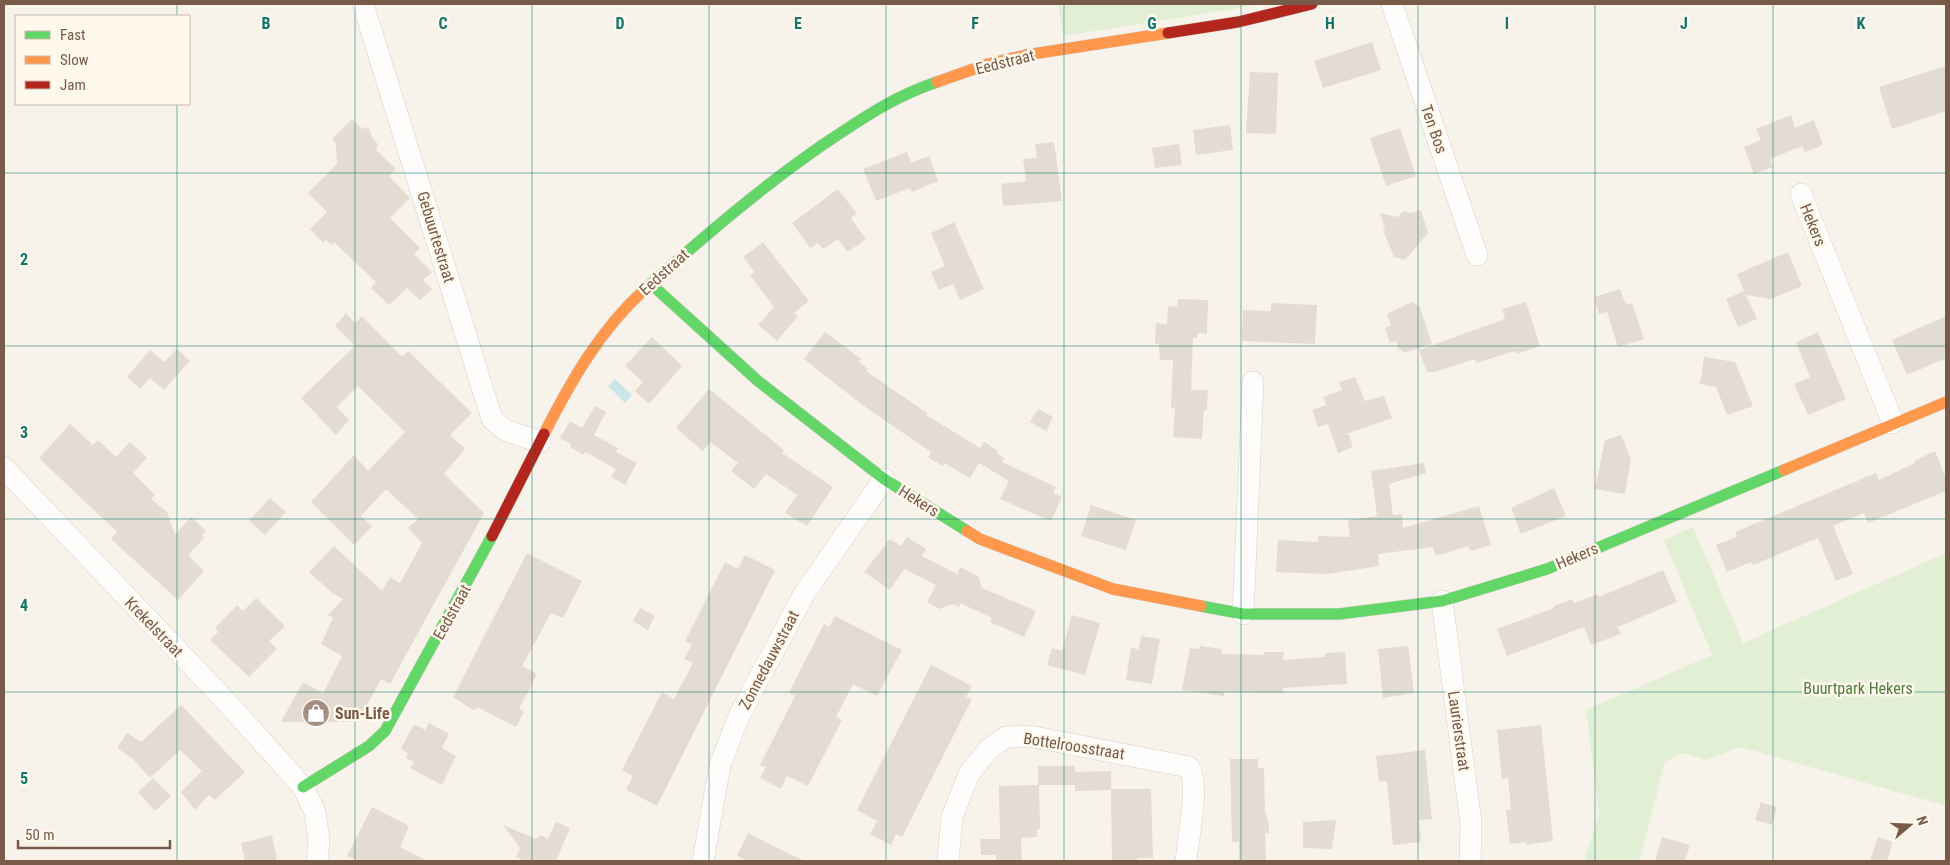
<svg xmlns="http://www.w3.org/2000/svg" width="1950" height="865" font-family="'Roboto Condensed',sans-serif">
<rect width="100%" height="100%" fill="#f7f3eb"/>
<path fill="#e3efd4" d="M1058,4H1256L1235,9L1063,36Z
M1693,527L1743,643L1946,553V806L1741,747L1706,760L1682,753L1665,762L1640,861H1584L1599,815L1586,710L1712,655L1664,540Z"/>
<path fill="#cbe6e9" d="M615,379L632,395L625,403L608,386Z"/>
<path fill="#e4dbd2" d="M1372,42L1381,70L1323,88L1314,61Z
M1946,66V111L1892,129L1879,87Z
M1250,72L1278,73L1276,134L1246,133Z
M1791,115L1795,128L1814,120L1823,145L1805,152L1802,146L1770,159L1773,167L1754,174L1744,147L1761,140L1756,129Z
M352,119L362,129L368,127L373,139L378,144L376,150L396,169L389,176L410,198L390,218L420,248L414,254L432,272L423,280L432,289L420,300L407,288L389,305L371,288L376,282L334,242L332,245L326,240L323,243L310,229L327,212L308,193L337,164L336,144L332,139Z
M1230,125L1233,150L1196,155L1193,130Z
M1400,128L1416,176L1386,186L1370,138Z
M1054,142L1062,201L1003,206L1001,184L1026,181L1023,159L1037,158L1035,144Z
M1179,144L1182,165L1155,168L1152,148Z
M907,152L911,163L929,156L938,181L912,192L910,188L876,201L863,169Z
M838,189L857,214L851,218L866,239L848,252L838,239L823,249L818,243L810,248L792,223Z
M1421,210L1428,233L1405,260L1394,257L1383,230L1385,228L1380,213L1398,217L1403,211L1411,213Z
M954,222L984,289L960,300L953,284L939,290L931,272L945,266L931,233Z
M763,242L809,301L794,313L798,316L777,341L758,325L774,307L750,275L754,272L743,257Z
M1788,252L1802,286L1771,299L1746,295L1757,319L1738,327L1726,299L1744,291L1737,274Z
M1620,289L1626,305L1632,303L1644,339L1618,347L1607,312L1599,314L1594,297Z
M1178,299L1208,300L1207,334L1198,333L1197,338H1193L1191,390H1208L1207,410H1204L1202,439L1173,437L1175,408L1171,407L1173,360H1160L1159,344H1155L1156,323L1167,324L1168,306L1177,307Z
M1412,302L1420,307L1432,344L1403,353L1402,349L1399,350L1396,341L1390,343L1385,328L1391,326L1387,314Z
M1526,302L1540,346L1516,354L1515,351L1476,363L1475,359L1434,372H1427L1419,350L1505,319L1502,309Z
M1271,303L1317,305L1315,344L1242,341L1243,310L1271,311Z
M346,313L355,323L362,316L402,357L408,351L472,413L450,435L465,449L444,474L484,513L390,684L381,679L358,722H281L303,682L323,693L342,656L321,644L333,618L328,615L343,599L331,592L309,572L334,546L382,591L390,577L400,583L422,543L408,528L418,519L386,489L361,516L372,526L354,545L311,502L354,455L368,471L405,432L358,386L337,407L349,420L336,435L301,398L355,346L335,326Z
M1946,316V358L1907,375L1892,340Z
M825,332L861,359L859,362L868,369L866,371L927,413L926,415L980,448L984,442L998,451L997,453L1004,458L1002,462L1056,487L1053,493L1062,497L1051,521L1000,499L1009,481L979,463L970,478L944,463L942,466L928,457L931,452L861,404L804,359Z
M1818,332L1846,399L1808,415L1794,384L1810,377L1796,342Z
M652,337L682,366L649,404L635,391L643,382L625,366Z
M177,349L190,361L164,390L150,378L140,389L127,377L150,350L164,362Z
M1704,357L1735,362L1753,406L1727,415L1716,387L1700,384Z
M1355,377L1365,401L1384,396L1392,418L1346,434L1349,435L1353,447L1338,453L1328,424L1318,427L1312,410L1326,405L1323,397L1342,390L1339,382Z
M709,389L784,450L782,453L833,487L807,526L785,513L797,495L766,474L754,489L731,471L738,463L710,442L703,451L676,428Z
M595,406L606,412L594,435L618,448L616,452L637,463L625,485L611,477L616,469L585,452L584,455L570,447L571,444L560,438L570,421L582,428Z
M1038,409L1053,417L1046,431L1030,422Z
M70,424L93,445L98,440L116,457L130,442L147,458L133,473L155,495L151,499L167,512L175,535L191,517L206,531L202,535L204,538L188,555L204,571L178,600L111,539L117,532L39,458Z
M1621,435L1631,459L1625,494L1595,489L1605,440Z
M1935,451L1946,478V491L1868,523L1864,513L1833,526L1853,574L1836,581L1818,538L1753,565L1751,562L1727,572L1716,545L1737,537L1735,532L1876,473L1879,480L1915,463L1914,461Z
M1424,463L1426,473L1389,484L1393,515L1402,514L1403,528L1479,506L1491,545L1470,551L1468,546L1436,556L1433,547L1378,554L1379,566L1327,574L1276,572L1278,540L1318,542V536L1350,537L1348,520L1377,516L1371,471Z
M1554,488L1566,516L1521,534L1511,508Z
M270,498L286,512L265,535L249,521Z
M1091,505L1136,520L1126,550L1081,536Z
M907,537L926,549L922,556L957,574L960,567L978,576L982,588L1036,611L1024,637L990,622L992,618L960,603L959,607L953,604L940,609L927,602L936,585L904,569L890,590L864,572L890,539L901,546Z
M527,553L582,581L563,618L551,613L522,666L537,674L519,709L524,712L516,727L479,708L473,710L453,697Z
M745,555L775,570L657,806L626,790L633,776L622,770L662,692L674,699L693,663L684,659L692,644L685,641L725,562L738,569Z
M1663,570L1677,602L1618,627L1621,634L1591,645L1584,627L1507,656L1497,629L1554,608V606L1572,599L1574,603L1598,594L1599,597Z
M256,598L285,626L269,641L277,649L249,677L210,640L218,632L215,628L237,605L243,611Z
M640,608L655,616L648,630L633,621Z
M1072,615L1100,623L1085,675L1047,665L1052,648L1062,651Z
M835,616L902,650L877,696L853,684L836,717L842,720L808,786L787,776L781,789L760,778L766,767L760,765L795,696L789,693L804,663L824,624L829,627Z
M1141,636L1160,639L1152,684L1126,680L1131,648L1139,649Z
M1200,646L1222,649L1221,654L1264,655V652H1284L1283,660L1325,657V653L1345,652L1347,684L1283,688V693L1224,692V696L1182,690L1190,648L1200,649Z
M1408,646L1414,693L1383,698L1378,649Z
M931,665L972,686L966,697L972,699L902,837L896,834L891,845L870,834L877,821L857,810Z
M181,705L245,772L215,800L209,795L195,810L181,792L202,771L180,750L150,778L134,760L117,748L127,733L141,742Z
M429,723L449,734L442,748L456,756L442,785L410,768L414,762L406,758L408,753L401,749L414,724L425,730Z
M1541,725L1553,841L1526,845V842L1510,844L1506,810H1511L1508,778L1502,779L1497,730Z
M1425,750L1432,819L1419,820L1421,842L1393,845L1387,781L1379,782L1376,756Z
M1230,759H1258V768H1264L1265,812L1269,824V833H1265L1266,861H1239V842H1232Z
M1038,766H1075V772L1111,771V789H1151L1153,858H1137V861H1112L1111,790L1075,791V785H1039L1040,829H1037V837L1021,838L1022,861H996V855H981L980,839H1000L999,786L1038,785Z
M153,778L171,796L155,811L138,792Z
M1761,802L1777,807L1772,825L1755,820Z
M372,807L409,826L400,847L427,861H358L347,856Z
M1336,820L1332,849L1303,848V822Z
M556,822L570,828L556,861H525L516,857L520,848L503,825L536,839L541,835L548,839Z
M748,833L773,846L805,861H747L737,856Z
M272,835L277,861H245L241,843Z
M1662,837L1690,845L1685,861H1655Z
M1878,837L1893,842L1887,861H1870Z"/>
<g fill="none" stroke-linecap="round" stroke-linejoin="round">
<g stroke="#d7d0c9" stroke-width="22">
<path id="street" d="M363,4L492,419L505,430L540,442
M1392,4L1477,255
M1801,194L1893,423
M4,468L222,697L303,787L315,812L319,840L317,861
M1442,601L1471,823L1470,861
M1243,614L1253,382
M703,861L720,765L739,716L804,594L884,479
M948,861L952,817L969,774L988,750L1006,737L1029,736L1189,767C1200,786 1188,838 1186,861"/>
</g>
<g stroke="#d7cfc7" stroke-width="12">
<path id="fast" d="M651,284L758,381L884,479L967,531
M644,290C701,239 759,189 821,146C860,120 892,97 937,82
M1201,606L1243,614H1339L1442,601L1547,569L1784,470
M303,787L369,746L385,731L492,536"/>
</g>
<g stroke="#d7cfc7" stroke-width="12">
<path id="slow" d="M937,82L988,64L1026,55L1168,33
M544,434C571,381 600,330 644,290
M1784,470L1946,402
M967,531L980,539L1113,589L1201,606"/>
</g>
<g stroke="#d7cfc7" stroke-width="12">
<path id="jam" d="M1168,33L1238,22L1312,4
M492,536L544,434"/>
</g>
<use href="#street" stroke="#fefdfc" stroke-width="21"/>
<use href="#fast" stroke="#63d668" stroke-width="11"/>
<use href="#slow" stroke="#ff974d" stroke-width="11"/>
<use href="#jam" stroke="#b3261e" stroke-width="11"/>
</g>
<path fill="none" stroke="#0f766e" stroke-width="1" stroke-opacity="0.55" d="M177,4V16M355,4V861M532,4V861M709,4V861M886,4V861M1064,4V861M1241,4V861M1418,4V861M1595,4V861M1773,4V861M177,104V861M4,173H1946M4,346H1946M4,519H1946M4,692H1946"/>
<defs>
<g id="shop-disc" transform="scale(1.4375)"><circle r="9.5" fill="#a49082" stroke="#fff8ec"/><path d="M-5-2.5h2.3a2.7 3.5 0 0 1 5.4 0H5L5.5 6h-11ZM-1.5-2.5h3a1.5 2.3 0 0 0-3 0Z" fill="#fff"/></g>
</defs>
<g fill-rule="evenodd">
<use href="#shop-disc" x="316" y="713"/>
</g>
<g text-anchor="middle" dominant-baseline="central" stroke-width="5" stroke-linejoin="round" paint-order="stroke">
<g font-size="16" fill="#785a49" stroke="#fff8ec">
<text transform="translate(1005 62) rotate(-14)">Eedstraat</text>
<text transform="translate(1434 129) rotate(71)">Ten Bos</text>
<text transform="translate(1813 225) rotate(68)">Hekers</text>
<text transform="translate(436 237) rotate(73)">Gebuurtestraat</text>
<text transform="translate(664 272) rotate(-42)">Eedstraat</text>
<text transform="translate(919 501) rotate(32)">Hekers</text>
<text transform="translate(1577 556) rotate(-23)">Hekers</text>
<text transform="translate(452 612) rotate(-61)">Eedstraat</text>
<text transform="translate(154 627) rotate(46)">Krekelstraat</text>
<text transform="translate(769 660) rotate(-62)">Zonnedauwstraat</text>
<text transform="translate(1459 731) rotate(82)">Laurierstraat</text>
<text transform="translate(1074 746) rotate(9)">Bottelroosstraat</text>
</g>
<g font-size="16" fill="#527e40" stroke="#fff8ec">
<text x="1858" y="688">Buurtpark Hekers</text>
</g>
<g font-size="16" font-weight="bold" fill="#785a49" stroke="#fff8ec" text-anchor="start">
<text x="335" y="713">Sun-Life</text>
</g>
</g>
<g font-size="16" text-anchor="middle" font-weight="bold" fill="#0f766e" stroke="#fff8ec" stroke-width="5" stroke-linejoin="round" paint-order="stroke">
<text x="266" y="29">B</text>
<text x="443" y="29">C</text>
<text x="620" y="29">D</text>
<text x="798" y="29">E</text>
<text x="975" y="29">F</text>
<text x="1152" y="29">G</text>
<text x="1330" y="29">H</text>
<text x="1507" y="29">I</text>
<text x="1684" y="29">J</text>
<text x="1861" y="29">K</text>
<text x="24" y="265">2</text>
<text x="24" y="438">3</text>
<text x="24" y="611">4</text>
<text x="24" y="784">5</text>
</g>
<rect width="1950" height="865" fill="none" stroke="#785a49" stroke-width="10"/>
<rect x="15" y="15" width="175" height="90" fill="#fff8ec" stroke="#c9b9ab"/>
<rect x="25" y="31" width="25" height="8" fill="#63d668" stroke="#c9b9ab"/>
<text x="60" y="40" font-size="15" fill="#785a49">Fast</text>
<rect x="25" y="56" width="25" height="8" fill="#ff974d" stroke="#c9b9ab"/>
<text x="60" y="65" font-size="15" fill="#785a49">Slow</text>
<rect x="25" y="81" width="25" height="8" fill="#b3261e" stroke="#c9b9ab"/>
<text x="60" y="90" font-size="15" fill="#785a49">Jam</text>
<g transform="translate(1910 825) rotate(71)" stroke="#fff8ec" stroke-width="4" paint-order="stroke">
<path d="M0-4L9 19L0 12L-9 19Z" fill="#785a49"/>
<text y="-8" font-size="14" font-weight="bold" text-anchor="middle" fill="#785a49">N</text>
</g>
<path d="M18 840v8h152v-8" fill="none" stroke="#785a49" stroke-width="2.5"/>
<text x="25" y="840" font-size="15" fill="#785a49" stroke="#fff8ec" stroke-width="4" paint-order="stroke">50 m</text>
</svg>
